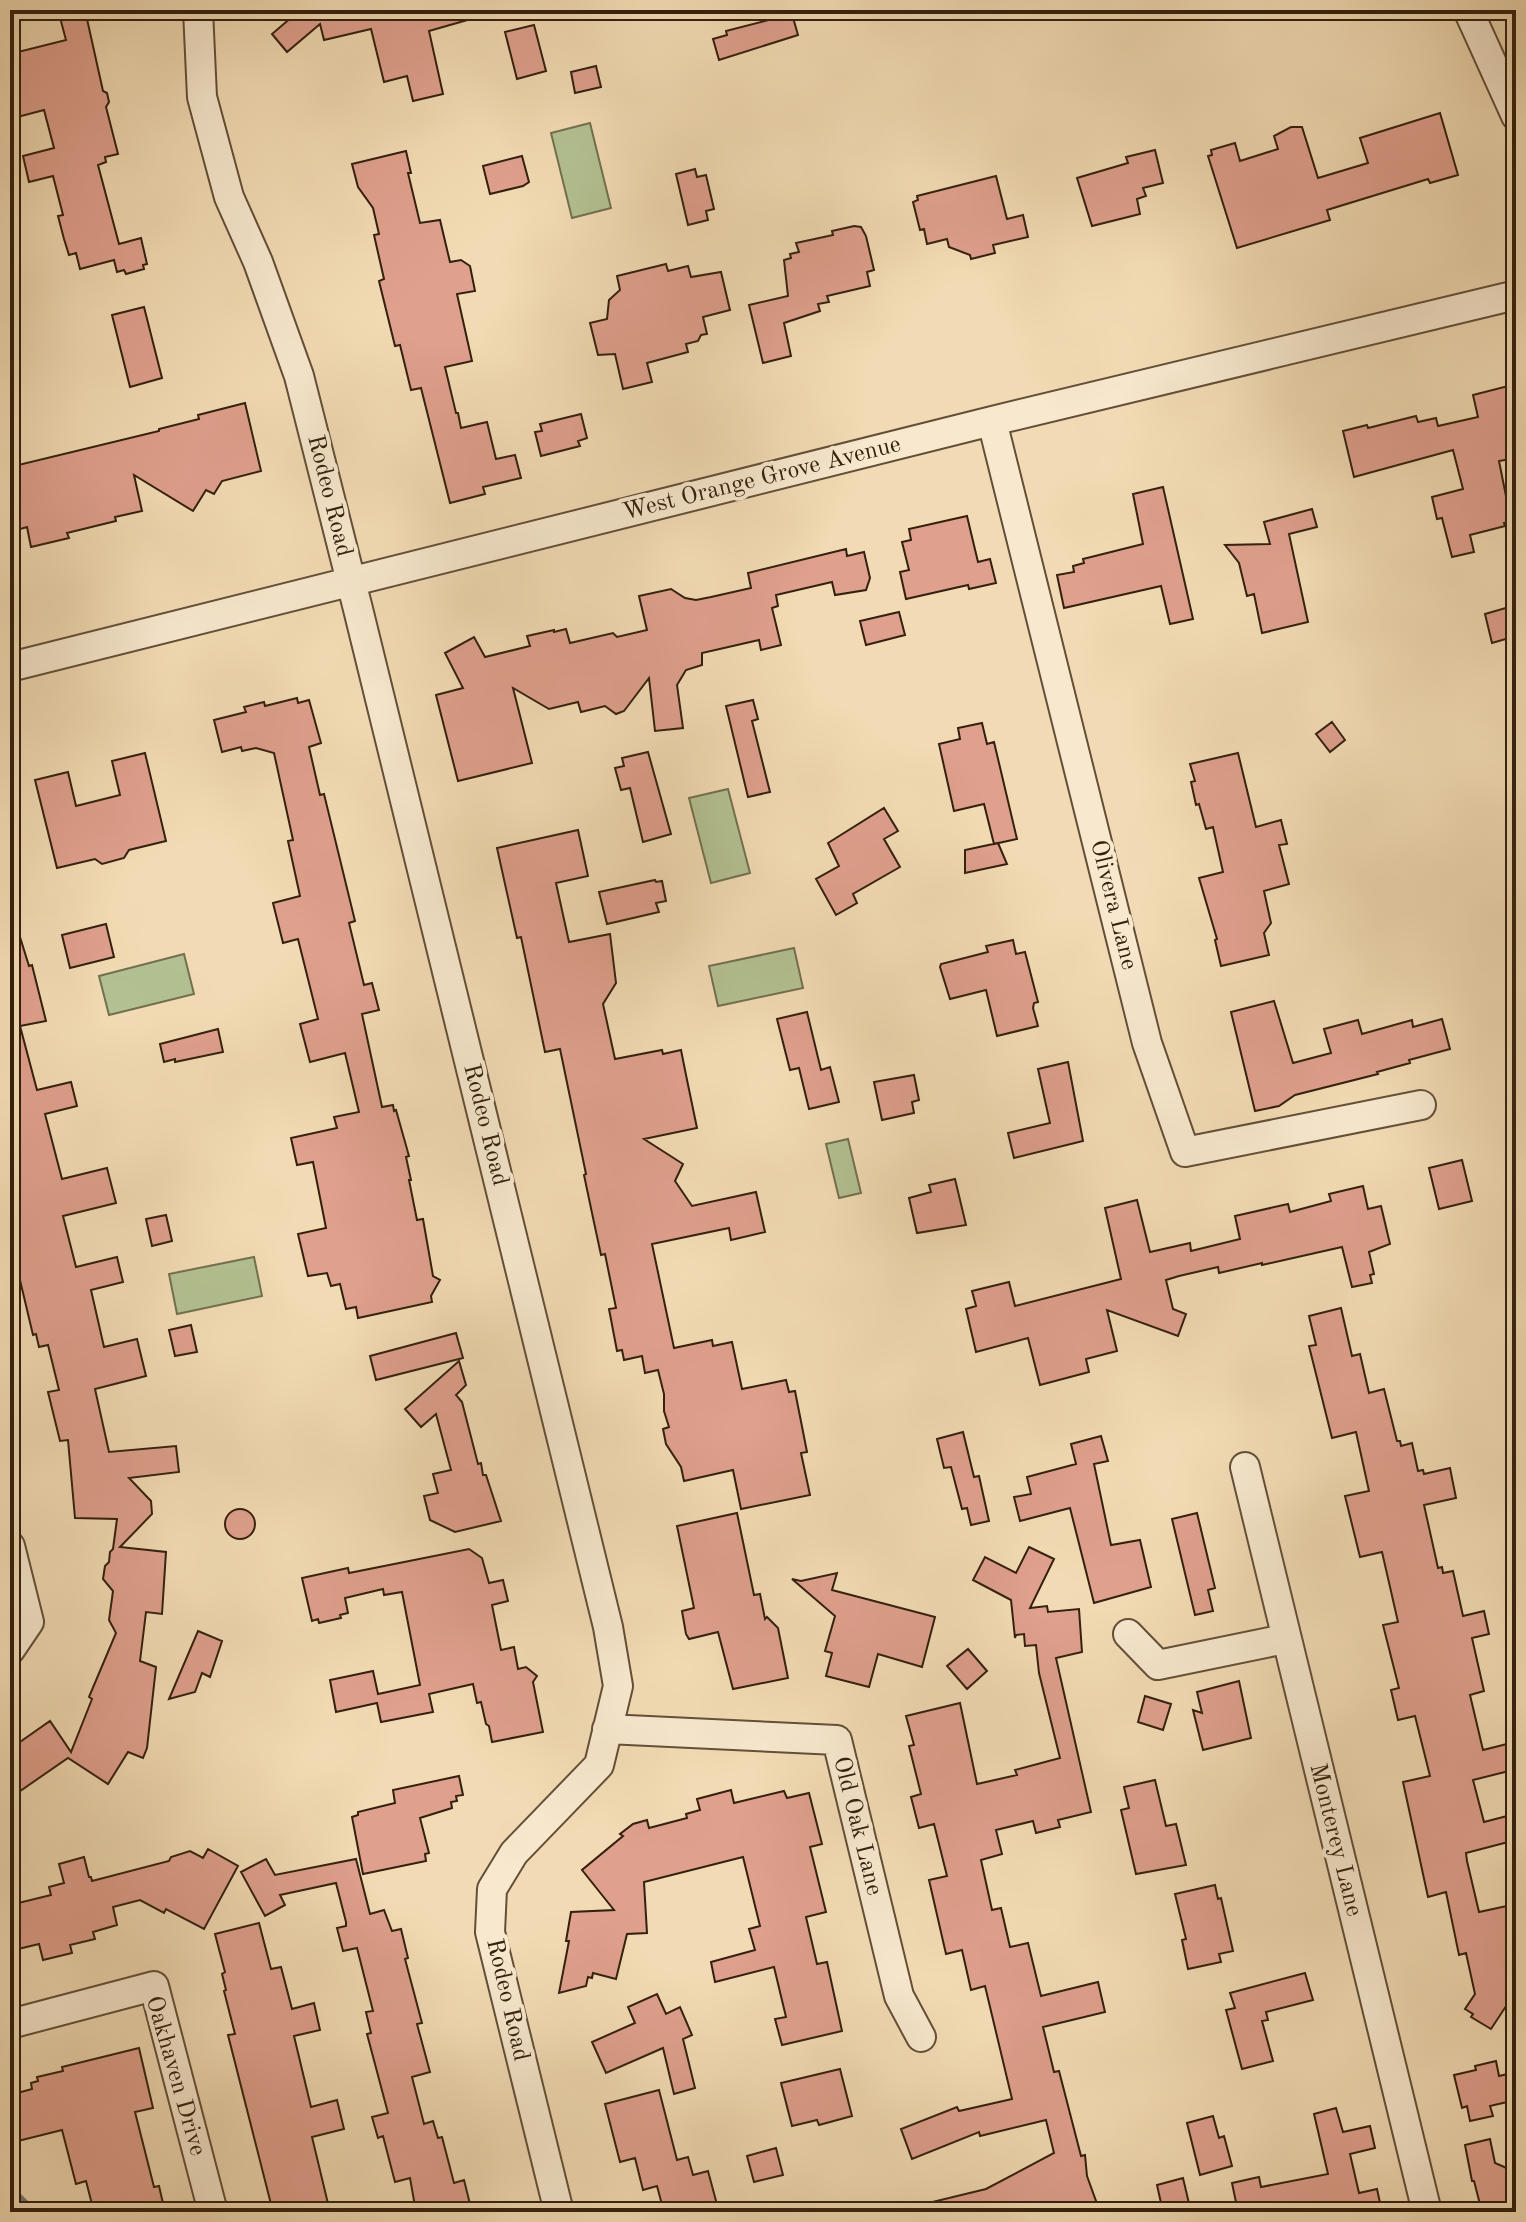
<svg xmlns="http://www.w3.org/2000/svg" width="1526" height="2222" font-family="'Old Standard TT',serif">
<rect width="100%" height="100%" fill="#f2dbb4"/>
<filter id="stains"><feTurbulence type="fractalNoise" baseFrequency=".0025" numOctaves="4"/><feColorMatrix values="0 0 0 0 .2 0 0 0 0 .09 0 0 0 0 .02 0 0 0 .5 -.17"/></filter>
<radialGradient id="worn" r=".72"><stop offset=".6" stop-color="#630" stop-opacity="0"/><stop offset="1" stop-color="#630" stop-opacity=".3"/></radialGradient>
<path fill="#b3c192" stroke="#737050" stroke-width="2" d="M590,123L611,208L572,218L551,133Z
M728,789L750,873L711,883L689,798Z
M794,948L803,988L718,1006L709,966Z
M184,954L194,994L109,1015L99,976Z
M848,1139L861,1193L839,1198L826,1144Z
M254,1257L262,1296L177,1314L169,1274Z"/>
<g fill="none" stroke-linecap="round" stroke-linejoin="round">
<path stroke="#767b75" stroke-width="7" d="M10,2188L34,2212"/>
</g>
<path fill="#dfa08d" stroke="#33200e" stroke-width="2" d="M58,10H85L103,91L107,93L109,102L106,107L118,154L105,157L106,162L98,165L119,244L141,238L147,264L143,265L144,269L126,274L124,270L117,272L114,260L80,269L76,253L69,255L64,239L58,216L63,215L53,176L29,182L23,156L54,148L44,110L10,119V54L66,40Z
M300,10H477L478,17L429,31L443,94L413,101L407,76L384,82L371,29L324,40L320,24L287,52L272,34Z
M792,14L798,35L719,60L713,39L727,35L726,31Z
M534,25L546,71L517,79L505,32Z
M596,66L601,87L575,93L571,72Z
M1440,113L1458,175L1430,183L1428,179L1327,210L1330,220L1237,248L1208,156L1212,155L1211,150L1235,143L1240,161L1278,149L1274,136L1291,127H1302L1318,178L1368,163L1360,138Z
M1155,150L1163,183L1143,188L1146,196L1137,199L1140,214L1092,226L1077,178L1128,163L1126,157Z
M406,151L411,173H408L420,223L440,220L450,262L461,260L470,266L475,291L457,294L472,361L445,367L456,413H458L461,428L487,422L496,459L515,455L521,478L483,487L485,494L450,503L421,388L411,390L400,345L395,346L379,281L384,279L374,235L379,234L373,208L358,187L352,164Z
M522,156L529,182L523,186L490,194L483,166Z
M695,169L697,177L706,175L714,209L706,211L708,220L688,225L676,174Z
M996,176L1007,219L1023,215L1028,237L993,245L995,253L971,259L970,255L949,247L947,239L927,244L924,229L920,230L913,202L918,200L917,196Z
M854,226L861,227L866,236L874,270L867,272L870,286L827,296L829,302L818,304L820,311L784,323L791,356L763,363L749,305L788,296L784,260L791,258L790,254L799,252L796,243L833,235L832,231Z
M666,264L668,271L688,266L691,277L721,272L730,310L703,317L707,334L701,335L698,341L686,344L688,352L647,363L652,382L623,389L615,354L598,355L590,323L607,319L609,300L620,290L617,276Z
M144,307L162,378L130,387L112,315Z
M1516,384V458L1499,461L1511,521L1504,523L1505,526L1470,535L1474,552L1452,557L1442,518L1437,519L1432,497L1463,489L1453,450L1354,477L1343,431L1367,425L1368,428L1416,416L1418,422L1436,418L1438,426L1478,417L1473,395Z
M245,403L261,471L222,481L214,494L206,490L193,511L134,475L142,511L115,517L116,521L67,533L69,538L31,547L27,527L10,532V467L159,431V429L199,419L198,415Z
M581,414L587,438L578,441L580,446L541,456L535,432L542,431L540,424Z
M1163,487L1193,619L1170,624L1161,586L1064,608L1057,575L1074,572L1073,566L1084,563L1083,559L1143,544L1133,494Z
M1312,509L1317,527L1289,534L1308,622L1262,633L1254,594L1247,596L1239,563L1225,545L1270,544L1264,522Z
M967,516L978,562L990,559L996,583L969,589L968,585L906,599L900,572L909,570L902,542L911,540L909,529Z
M846,549L847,556L864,552L870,578L866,590L835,595L832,582L776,595L778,606L772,608L781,645L761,650L759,640L702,653V665L686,670L677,685L683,728L655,731L649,678L624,711L616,714L605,706L581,712L578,702L549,709L513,688L532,763L458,781L436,695L463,688L445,653L474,637L485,657L530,646L527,636L554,630V632L566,629L570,643L613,633L617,637L647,630L639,596L671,589L685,598L696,600L711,597L751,588L748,573Z
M1516,605V636L1492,643L1485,614Z
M899,612L905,635L866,645L860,621Z
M297,698L298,703L309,700L321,743L309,747L320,795L324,794L355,921L349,923L364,985L372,983L379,1010L362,1014L382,1107L393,1105L394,1111L396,1110L409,1156L406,1157L411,1180H409L417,1220L423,1219L433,1276L440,1280L431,1296L432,1302L358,1318L356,1307L346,1309L340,1284L331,1286L327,1273L308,1276L298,1234L326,1228L313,1162L297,1165L291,1138L337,1128L334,1117L359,1112L345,1053L310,1062L300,1024L318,1019L298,939L283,943L273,903L300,896L288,841L293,840L274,753L256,748L242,751L241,747L222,752L214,720L246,712L244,707L264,702L265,706Z
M753,700L758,719L752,721L770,792L748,797L726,706Z
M1332,722L1345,740L1330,752L1316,734Z
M982,723L987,744L994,742L1017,839L994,844L984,804L954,811L939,744L960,739L958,728Z
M648,752L671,834L643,842L630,788L621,790L615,768L624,766L622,758Z
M145,753L166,841L129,850L124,858L102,864L95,859L57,868L35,780L68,772L76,806L120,795L112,761Z
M1238,753L1256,827L1281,820L1287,844L1279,845L1289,884L1264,891L1271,923L1264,933L1269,955L1221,966L1215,940L1217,939L1199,878L1223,872L1213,827L1206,829L1199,804L1196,805L1191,782L1195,781L1190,764Z
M884,808L898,831L884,839L900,867L853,894L857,903L836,915L816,879L839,866L828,843Z
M578,830L588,876L556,883L569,942L610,934L616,983L603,1004L615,1059L662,1050L663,1054L681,1050L686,1075L697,1128L644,1139L683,1164L675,1181L692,1206L756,1192L765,1232L731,1240L729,1228L652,1244L674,1348L712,1340L713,1346L732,1342L742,1389L786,1380L789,1392L795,1391L807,1452L801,1453L810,1495L741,1509L733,1470L684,1481L681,1467L666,1444L663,1429L669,1427L664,1411V1394L658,1370L645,1373L642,1356L624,1360L622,1350L617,1351L609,1309L616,1308L605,1254L601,1255L592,1213L584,1175L586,1174L560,1049L545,1052L521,937L517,938L497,848Z
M998,843L1007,864L965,873V850Z
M655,880L656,882L662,881L666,901L656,903L659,912L607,924L599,892Z
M10,921H15L29,966L32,965L46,1021L20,1026L37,1090L71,1082L77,1106L45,1114L62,1179L107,1168L116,1203L63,1216L76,1267L117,1257L123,1282L91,1290L104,1347L137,1339L146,1376L95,1389L109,1452L176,1446L179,1472L129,1478L151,1501L152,1514L120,1547L166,1552L162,1614L146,1612L140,1661L156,1667L147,1748L143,1758L128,1752L108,1784L68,1758L10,1798V1749L50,1721L71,1752L92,1699L89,1697L116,1633L109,1620L113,1591L103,1579L105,1566L109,1562L110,1552L113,1549L117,1519L75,1518L68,1440L60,1441L48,1392L59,1390L48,1345L39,1347L36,1334L33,1335L19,1276L14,1277L10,1259V1206L18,1204L10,1172V1015L15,1014L10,991Z
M106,924L114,957L70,968L62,935Z
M1013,940L1016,954L1025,952L1038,1002L1034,1003L1033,1008L1038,1026L997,1036L986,990L950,999L940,967L941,964L988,952L986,946Z
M1274,1001L1293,1063L1331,1053L1324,1029L1358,1020L1362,1034L1412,1020L1413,1027L1442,1019L1450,1049L1409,1060L1410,1063L1377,1072L1378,1074L1295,1095L1279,1106L1255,1111L1231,1012Z
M807,1012L821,1070L830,1067L839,1102L809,1109L799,1068L790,1070L777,1019Z
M218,1029L223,1052L175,1062V1059L164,1062L160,1044Z
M1068,1062L1083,1141L1014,1158L1008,1133L1050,1123L1038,1069Z
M914,1075L919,1100L912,1102L914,1113L882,1120L874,1082Z
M1462,1160L1472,1201L1439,1209L1429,1168Z
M955,1179L966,1225L917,1233L909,1198L931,1192L929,1185Z
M1363,1186L1368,1209L1381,1206L1390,1244L1369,1252L1374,1274L1370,1275L1372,1283L1352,1287L1342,1247L1262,1265V1263L1219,1273L1218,1267L1179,1276L1166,1280L1173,1309L1186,1314L1178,1336L1107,1310L1117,1351L1086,1359L1089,1372L1040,1385L1028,1338L976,1352L966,1309L976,1306L972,1291L1009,1282L1015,1306L1121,1279L1105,1208L1137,1200L1150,1252L1190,1243L1191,1251L1240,1239L1235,1216L1288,1204L1290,1212L1331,1201L1329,1194Z
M166,1215L172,1241L152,1246L146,1219Z
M1341,1308L1352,1356L1360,1354L1369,1393L1384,1389L1397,1441H1400L1401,1446L1412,1443L1418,1471L1423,1470L1424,1474L1450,1468L1456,1498L1424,1505L1438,1568L1442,1567L1443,1573L1453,1571L1463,1616L1484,1611L1489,1634L1472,1638L1484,1691L1470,1695L1483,1750L1507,1744L1513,1770L1473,1780L1484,1822L1507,1816L1512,1841L1466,1853L1467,1861L1479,1912L1516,1904V1991L1491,2029L1471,2017L1473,2014L1465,2009L1475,1994L1466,1953L1459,1955L1446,1892L1428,1897L1403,1782L1430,1776L1415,1716L1398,1720L1391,1690L1399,1688L1383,1625L1398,1622L1382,1552L1360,1557L1345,1496L1369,1491L1356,1432L1332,1438L1309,1346L1316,1345L1309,1316Z
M191,1325L197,1352L175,1356L169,1330Z
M456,1333L463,1358L376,1380L370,1356Z
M459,1361L466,1385L456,1395L462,1402L478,1464L481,1463L483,1475H486L501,1521L455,1532L430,1520L424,1496L438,1493L433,1474L451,1470L436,1414L421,1427L405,1409Z
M963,1432L974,1477L979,1476L989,1521L971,1525L967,1508L962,1509L951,1467L944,1468L937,1439Z
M1101,1436L1108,1461L1094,1464L1111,1545L1140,1540L1151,1587L1094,1603L1070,1508L1020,1521L1014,1497L1031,1494L1027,1477L1076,1464L1071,1444Z
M225 1524a15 15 0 1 1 30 0a15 15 0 1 1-30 0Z
M737,1513L754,1595L760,1594L765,1619L767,1617L778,1628L788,1678L733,1689L718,1632L689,1639L686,1634L682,1611L694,1608L677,1526Z
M1197,1513L1215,1588L1208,1590L1213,1611L1195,1615L1172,1519Z
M1029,1547L1054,1559L1030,1608L1047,1606L1048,1612L1079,1609L1082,1652L1056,1658L1091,1812L1058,1820L1060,1827L1036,1833L1033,1821L996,1830L1002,1854L981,1860L992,1910L1001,1908L1010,1947L1028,1943L1041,1996L1098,1982L1105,2012L1043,2027L1054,2072L1059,2071L1081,2156L1085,2155L1087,2176L1100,2212H924V2204L986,2189L1054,2153L1046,2120L980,2136L979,2132L912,2159L901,2129L957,2107L959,2111L1012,2099L985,1986L971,1990L962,1950L946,1954L929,1880L947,1876L934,1824L919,1828L911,1797L921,1794L909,1746L914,1745L906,1716L960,1703L977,1784L1017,1775L1015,1770L1060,1758L1039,1673L1036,1645L1025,1646L1024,1634L1016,1635L1015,1638L1011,1600L973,1580L985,1557L1016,1573Z
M469,1549L482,1558L489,1583L503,1580L508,1601L492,1605L501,1650L514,1647L518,1669L526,1667L537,1676L533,1682L543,1732L492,1742L489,1726L486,1724L481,1702L477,1703L473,1684L429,1694L433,1712L381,1722L377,1703L336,1712L330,1680L373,1671L378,1694L420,1685L402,1592L384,1595L383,1589L345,1598L348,1613L340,1615L341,1618L319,1623L318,1619L312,1621L302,1578L348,1568L349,1573Z
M837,1573L832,1590L935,1617L922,1667L878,1654L869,1687L826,1676L832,1653L825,1651L835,1616L792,1579L801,1581Z
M198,1631L222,1641L210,1677L202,1673L195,1692L169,1699Z
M968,1649L987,1671L967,1689L947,1666Z
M1239,1681L1251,1738L1203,1750L1193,1710L1202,1713L1197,1692Z
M1145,1696L1171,1704L1163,1730L1138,1722Z
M459,1776L463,1795L456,1796L457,1801L451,1802L452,1808L420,1818L429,1853L425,1854L426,1861L363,1874L352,1817L358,1815V1812L395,1803L393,1790Z
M1155,1780L1166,1826L1176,1824L1186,1865L1136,1874L1121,1810L1129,1808L1124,1787Z
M731,1790L734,1803L784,1791L787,1798L809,1793L822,1844L810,1847L826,1912L806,1917L817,1964L827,1962L842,2031L782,2045L775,2019L786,2017L774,1967L715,1982L711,1962L755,1950L749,1929L760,1926L743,1857L644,1882L647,1933L627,1934L616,1979L593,1973L592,1978L588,1977L586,1986L559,1993L569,1941H566L571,1912L614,1910L582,1870L623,1836L620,1834L633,1824L647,1820L649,1828L687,1818L686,1814L700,1810L697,1799Z
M208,1849L238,1866L204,1929L166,1909L164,1913L140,1900L113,1907L117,1925L93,1932L95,1939L70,1945L72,1953L43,1960L39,1944L10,1951V1905L51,1895L49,1887L64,1883L59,1864L84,1857L89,1877H91L92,1881L169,1861L171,1857L190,1851L203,1858Z
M266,1859L275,1875L356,1859L370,1914L384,1910L392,1931L401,1929L408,1958L405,1959L422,2023L417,2024L430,2072L412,2077L424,2124L433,2121L438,2138L442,2137L454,2183L464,2180L472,2212H416L410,2178L395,2182L383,2136L378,2138L372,2117L388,2113L367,2034L371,2033L366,2012L373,2011L357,1948L343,1951L337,1928L346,1926V1922L336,1883L280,1895L285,1905L265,1916L241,1872Z
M1215,1885L1218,1899L1221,1898L1233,1951L1219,1954L1221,1962L1188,1969L1182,1940L1186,1939L1175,1894Z
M259,1923L271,1969L281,1967L292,2009L314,2003L320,2030L294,2036L311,2107L337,2100L344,2129L312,2137L330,2212H273L228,2035L235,2034L224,1991L226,1990L222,1974L225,1972L215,1934Z
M1305,1973L1313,2000L1266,2012L1268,2020L1262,2021L1273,2061L1242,2069L1226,2010L1235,2008L1230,1993Z
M657,1994L666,2014L680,2007L692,2035L683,2039L695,2088L674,2094L663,2048L606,2073L592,2042L635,2023L628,2007Z
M139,2048L153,2108L135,2112L154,2187L159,2186L165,2212H94L86,2181L76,2184L62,2130L10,2143V2095L32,2089L31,2083L38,2081L37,2077L63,2071L62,2067Z
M1496,2061L1499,2076L1516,2072V2100L1490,2106L1493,2116L1470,2121L1467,2106L1462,2108L1454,2075L1476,2070L1475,2066Z
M840,2069L852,2116L819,2125L817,2120L792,2126L781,2083Z
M659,2090L677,2160L688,2157L693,2175L708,2171L719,2212H664L657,2186L643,2190L635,2158L620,2162L605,2104Z
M1336,2108L1343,2132L1370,2126L1375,2148L1350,2154L1359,2193L1377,2189L1382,2212H1238L1232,2183L1259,2177L1261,2187L1328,2174L1314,2114Z
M1213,2116L1219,2138L1224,2136L1232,2166L1200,2175L1187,2123Z
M1490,2139L1495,2163L1516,2172V2212H1482L1474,2181H1472L1465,2145Z
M776,2148L783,2175L754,2182L747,2156Z
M1183,2178L1191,2212H1163L1157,2185Z"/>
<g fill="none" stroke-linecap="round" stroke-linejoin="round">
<g stroke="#634f38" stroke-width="32">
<path id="street" d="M198,10L202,97L229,197L258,262L299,376L358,609L608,1627L618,1686L599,1765L514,1853L492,1889L490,1932L559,2212
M1468,10L1516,116
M992,421L1147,1043L1185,1152L1421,1105
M10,667L992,421L1516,295
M1245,1467L1427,2212
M10,1546L29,1622L10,1650
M1128,1634L1158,1665L1285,1639
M607,1729L837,1740L899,1996L921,2037
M10,2024L154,1986L213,2212"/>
</g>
<use href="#street" stroke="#f7e8ce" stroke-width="28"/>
</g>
<g text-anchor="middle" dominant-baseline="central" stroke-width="8" stroke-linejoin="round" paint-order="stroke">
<g font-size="24" fill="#33200e" stroke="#f7e8ce">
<text transform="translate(762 479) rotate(-14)">West Orange Grove Avenue</text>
<text transform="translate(329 496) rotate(76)">Rodeo Road</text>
<text transform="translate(1113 905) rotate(76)">Olivera Lane</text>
<text transform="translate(485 1125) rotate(76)">Rodeo Road</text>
<text transform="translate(857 1826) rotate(76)">Old Oak Lane</text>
<text transform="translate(1335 1840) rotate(76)">Monterey Lane</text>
<text transform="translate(507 2000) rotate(77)">Rodeo Road</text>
<text transform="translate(175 2076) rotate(74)">Oakhaven Drive</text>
</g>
</g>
<rect width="1526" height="2222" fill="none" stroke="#f2dbb4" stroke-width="40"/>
<rect x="12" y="12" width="1502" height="2198" fill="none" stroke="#33200e" stroke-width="4"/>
<rect x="20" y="20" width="1486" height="2182" fill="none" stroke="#33200e" stroke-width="2"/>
<rect width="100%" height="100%" filter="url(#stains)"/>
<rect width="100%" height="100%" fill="url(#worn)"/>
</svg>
